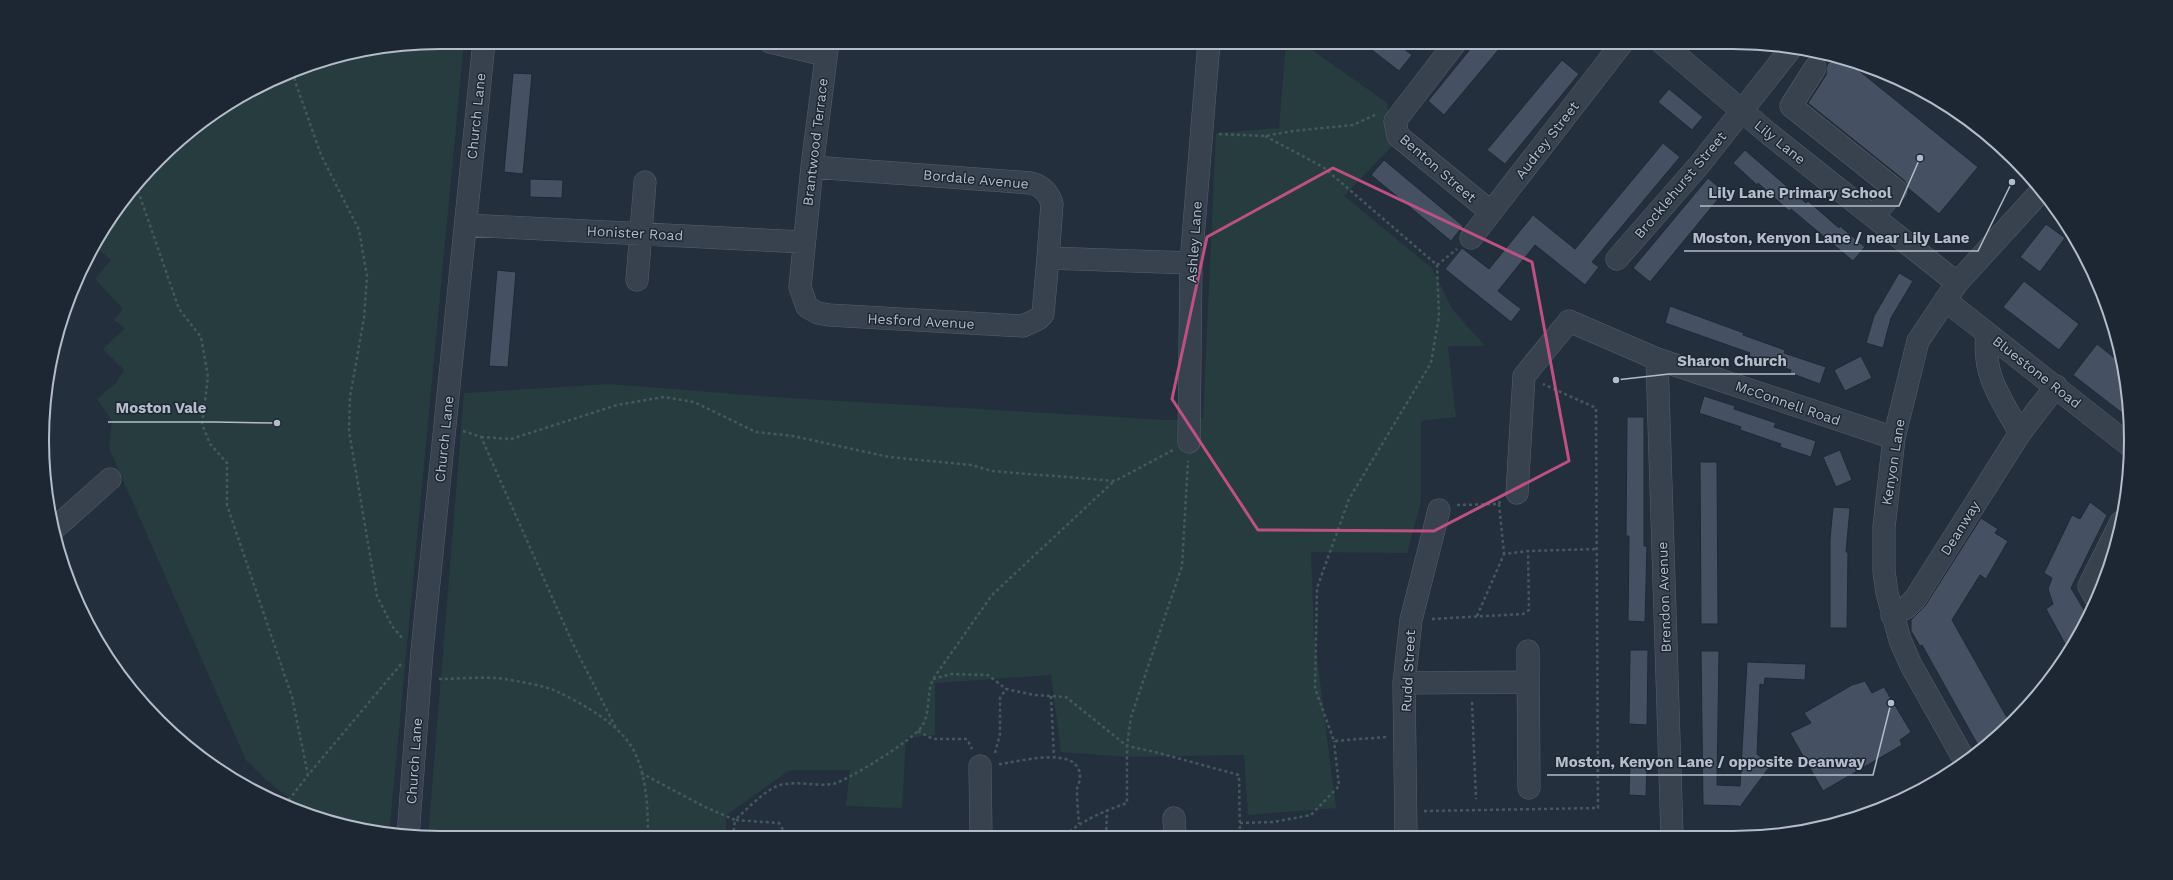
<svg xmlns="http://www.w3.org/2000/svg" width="2173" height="880" font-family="'Work Sans',sans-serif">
<rect width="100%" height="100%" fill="#242f3e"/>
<path fill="#263c3f" d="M440,42H464L389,835L311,816L264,778L246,760L109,448L112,421L97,399L116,383L124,370L103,349L125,328L114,320L123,309L95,279L111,260L93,245L141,178L178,141L241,95L312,63L363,50Z
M1286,42H1301L1387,103L1394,144L1344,196L1432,268L1452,309L1485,346H1448L1456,417L1421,421V502L1407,553L1311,552L1314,634L1336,808L1248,815L1244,755L1125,757L1061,752L1051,675L935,683V735L906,738L902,808L846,806L850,770H790L726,815V837H428L464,393L609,384L772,397L1168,420L1203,418L1216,133L1279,128Z"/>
<path fill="#455162" stroke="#1f2835" d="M1378,42H1395L1412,55L1399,71L1372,50Z
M1476,42H1505L1444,115L1428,101Z
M1834,57L1862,63L1857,69L1978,167L1939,214L1908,188L1904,180L1808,103L1826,75L1827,65Z
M1562,60L1579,74L1505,164L1487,150Z
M513,73L532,74L523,174L504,172Z
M1669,89L1703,117L1692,130L1658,102Z
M1663,143L1680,157L1592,262L1599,267L1585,285L1535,245L1498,291L1521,309L1511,322L1445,269L1462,248L1489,269L1533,215L1575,249Z
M1745,150L1806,203L1808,201L1839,228L1840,226L1865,247L1853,261L1791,209L1789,211L1758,183L1757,185L1733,163Z
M1384,160L1463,226L1451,241L1371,175Z
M1708,178L1724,192L1650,282L1633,268Z
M530,179L563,180L562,198L530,197Z
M2046,224L2065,238L2040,272L2020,257Z
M497,270L516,272L508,367L489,366Z
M1899,273L1913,281L1891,318L1883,348L1866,343L1874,316Z
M2024,281L2079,324L2059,350L2003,307Z
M1670,306L1744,333L1743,335L1785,350L1784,353L1826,367L1820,384L1790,373L1791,370L1749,356L1750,353L1665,323Z
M2097,344L2122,364L2130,419L2073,375Z
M1861,356L1872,378L1845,391L1834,370Z
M1704,396L1735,406L1734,409L1776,423L1774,427L1816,441L1811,457L1780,447L1781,444L1740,430L1741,427L1699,413Z
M1627,417H1644V546H1647L1645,622L1628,621L1629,536H1626Z
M1840,450L1852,480L1836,487L1823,457Z
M1700,462H1717L1718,624H1701Z
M2090,502L2107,515L2071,588L2087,615L2069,651L2046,609L2053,604L2048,589L2052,578L2044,573L2072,515L2080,519Z
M1833,507L1850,508L1846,552H1848L1847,628H1830V539Z
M1981,518L1998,529L1995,533L2008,541L1986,579L1980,575L1952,620L2010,723L1999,736L1979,747L1922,645L1920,646L1911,631V620L1925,606Z
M1630,650H1648L1647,725L1629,724Z
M1701,651H1719L1717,785L1740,786L1747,662L1806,664L1805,680L1765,678L1764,685L1760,684L1757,754L1771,765L1739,808V806L1703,805Z
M1865,681L1872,693L1884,687L1911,732L1900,740L1902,745L1823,791L1790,733L1811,723L1804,713L1852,685Z
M1630,763L1647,764L1646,796L1629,795Z"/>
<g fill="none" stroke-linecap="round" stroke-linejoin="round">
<g stroke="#565f6c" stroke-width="23">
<path id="minor" d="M770,42L825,55
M828,42L812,167L800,287L807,307L818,313L829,315L1023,326L1038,319L1043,314L1048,258
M1456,42L1395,121L1398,136L1491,212
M1661,42L1768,133L1957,283
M1815,68L1791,106L1896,190L1873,216
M812,167L1031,183C1042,186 1049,193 1052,204L1048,258L1191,263
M466,225L803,242
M1471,238L1623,42
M1617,259L1700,164L1792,47
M637,280L645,182
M1945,300L2129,445
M1987,333C1982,375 2000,397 2020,433
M1657,359L1672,835
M1189,442L1191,263L1209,42
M1517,493L1524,376L1569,321L1657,359L1894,438
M53,530L110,479
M2095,597L2089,586L2121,522
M1892,615L1906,608L1915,599L2020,433L2056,386
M1528,651L1529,788
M1404,683L1528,682
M1965,761L1911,665L1900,640L1887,593L1884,571V527L1894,438L1918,341L1957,283L2042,190
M980,766L981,837
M1174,818L1175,836
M408,836L422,651L484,42
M1406,836L1404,683L1411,620L1439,510"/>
</g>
<path stroke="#44595c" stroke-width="2.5" stroke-dasharray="3 3" stroke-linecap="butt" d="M293,72L296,84L321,155L359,230L367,276L364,318L350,397L349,431L377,596L392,626L403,639
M1219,134L1265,136L1293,131L1353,125L1377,114
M1265,136L1323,167L1437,265L1457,249
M136,185L179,309L201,337L208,377L202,424L210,444L227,463V505L292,697L308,775L402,663
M463,431L481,437L572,642L617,730
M481,437L511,439L617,405L664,397L694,402L756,432L793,436L889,457L971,465L992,471L1115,481L1173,450
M1499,504L1504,553
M1457,505L1499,504L1500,501
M1477,616L1504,554L1528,551L1597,549
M1432,619L1523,614L1529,610L1528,551
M439,679C460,679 484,676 505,679C521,682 542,685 556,691C583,704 620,724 634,751C647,777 648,809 648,837
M933,679L951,674L988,675L1006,689
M1051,696L1054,757
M1472,702L1476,799
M918,731L933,739H967L972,749
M1386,737L1334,741L1315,688L1317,588L1349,499L1431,363L1439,316L1437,265
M995,753L1000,734V698L1006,689L1034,695L1066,697L1127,746L1155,752L1239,775L1240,836
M999,764C1019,762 1080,744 1080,777C1080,781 1078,785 1077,789C1077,801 1078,813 1079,824
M641,773L705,807L735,820C747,809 760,795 775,787C793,779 814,787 833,784C847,781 916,738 922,726C931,712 926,694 933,679L992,595L1114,481
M285,805L308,775
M1424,811L1598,808L1596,408L1543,384
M1240,823L1273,822L1311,815L1339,786L1334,741
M859,830V837
M999,832L1034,831L1065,835C1083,820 1104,811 1127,803V746L1131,717L1182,566L1188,461
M1106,836L1107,810
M733,837L735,820L779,823L786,835L859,834"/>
<use href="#minor" stroke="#38414e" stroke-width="22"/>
</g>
<path fill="none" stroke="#bd5182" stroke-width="3" stroke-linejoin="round" d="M1333,168L1532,262L1569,461L1434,531L1258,530L1172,399L1207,237Z"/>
<g text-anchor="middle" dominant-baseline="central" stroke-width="3" stroke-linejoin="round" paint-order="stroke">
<g font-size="14" fill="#b4bcc9" stroke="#1d2633">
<text transform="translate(476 116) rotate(-84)">Church Lane</text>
<text transform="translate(1547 140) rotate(-52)">Audrey Street</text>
<text transform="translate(815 142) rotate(-83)">Brantwood Terrace</text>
<text transform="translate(1780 142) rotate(39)">Lily Lane</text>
<text transform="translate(1438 168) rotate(41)">Benton Street</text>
<text transform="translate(976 179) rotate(5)">Bordale Avenue</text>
<text transform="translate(1680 185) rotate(-50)">Brocklehurst Street</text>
<text transform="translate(635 233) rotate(3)">Honister Road</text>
<text transform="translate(1194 242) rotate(-86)">Ashley Lane</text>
<text transform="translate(921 321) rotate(3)">Hesford Avenue</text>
<text transform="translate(2037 372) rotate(38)">Bluestone Road</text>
<text transform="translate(1788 403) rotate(19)">McConnell Road</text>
<text transform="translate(444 439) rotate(-84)">Church Lane</text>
<text transform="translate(1893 462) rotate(-81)">Kenyon Lane</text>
<text transform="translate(1960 528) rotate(-58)">Deanway</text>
<text transform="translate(1664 597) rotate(-92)">Brendon Avenue</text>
<text transform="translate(1408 671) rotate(-87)">Rudd Street</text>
<text transform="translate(414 761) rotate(-86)">Church Lane</text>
</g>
</g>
<path d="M0 0H2173V880H0ZM440 49H1733A391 391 0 0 1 2124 440V440A391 391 0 0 1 1733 831H440A391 391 0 0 1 49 440V440A391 391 0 0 1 440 49Z" fill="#1d2633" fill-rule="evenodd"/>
<path fill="none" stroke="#b4bcc9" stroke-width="2" d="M440 49H1733A391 391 0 0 1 2124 440V440A391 391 0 0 1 1733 831H440A391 391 0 0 1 49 440V440A391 391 0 0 1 440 49Z"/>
<path fill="none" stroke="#b4bcc9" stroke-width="1.5" d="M1920 158L1899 206H1700M2012 182L1978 251H1684M1616 380L1669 374H1795M277 423L215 422H108M1891 703L1873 775H1547"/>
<g fill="#b4bcc9" stroke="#1d2633" stroke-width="1.5">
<circle cx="1920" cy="158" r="4"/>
<circle cx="2012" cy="182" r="4"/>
<circle cx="1616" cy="380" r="4"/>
<circle cx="277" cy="423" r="4"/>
<circle cx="1891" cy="703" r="4"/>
</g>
<g font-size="15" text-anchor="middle" font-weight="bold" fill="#b4bcc9" stroke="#1d2633" stroke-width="3" stroke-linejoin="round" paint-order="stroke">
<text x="1800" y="198">Lily Lane Primary School</text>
<text x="1831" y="243">Moston, Kenyon Lane / near Lily Lane</text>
<text x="1732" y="366">Sharon Church</text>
<text x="161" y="413">Moston Vale</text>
<text x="1710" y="767">Moston, Kenyon Lane / opposite Deanway</text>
</g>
</svg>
